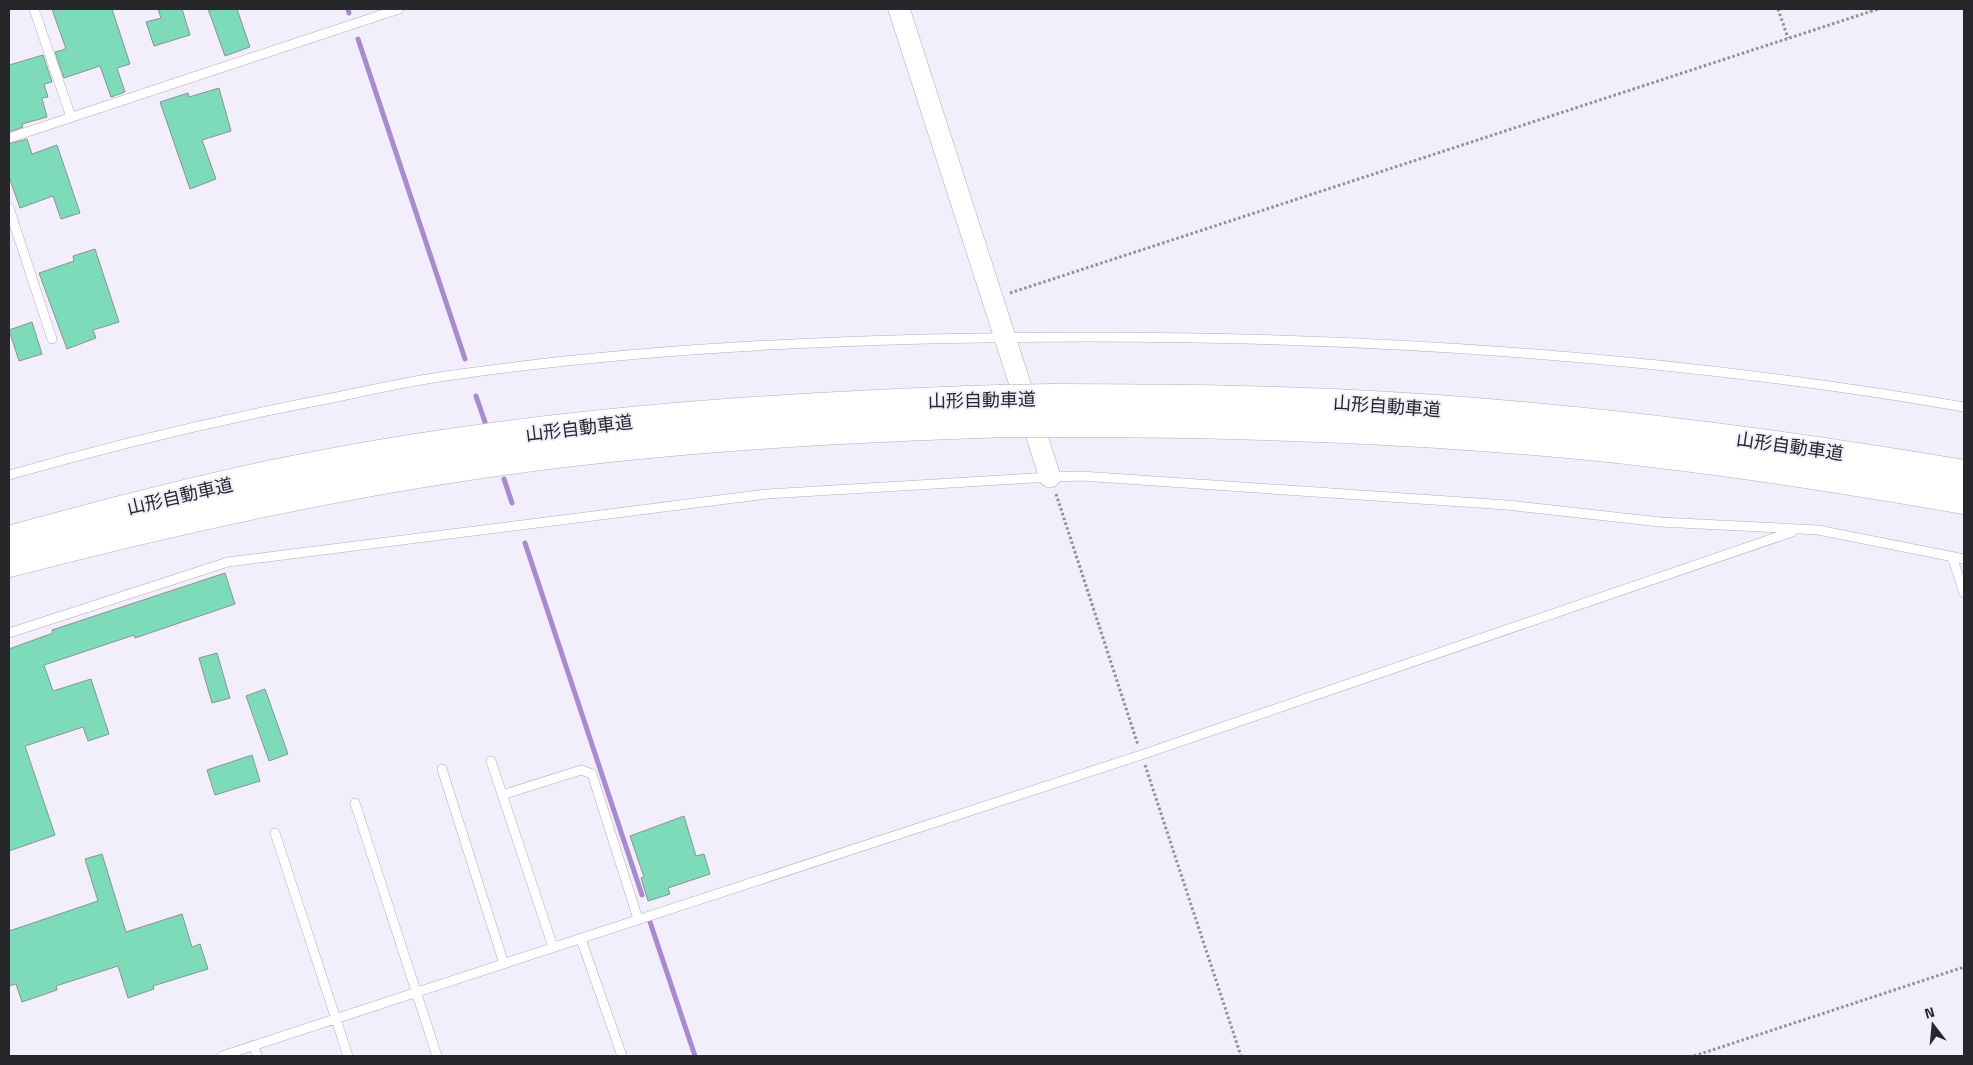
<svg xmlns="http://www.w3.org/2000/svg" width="1973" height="1065" font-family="'Titillium Web','Noto Sans JP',sans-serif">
<rect width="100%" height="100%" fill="#f3eefb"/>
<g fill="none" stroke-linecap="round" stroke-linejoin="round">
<path stroke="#a88acd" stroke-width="5" d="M348,9L349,13
M358,39L465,359
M476,396L485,422
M504,479L512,503
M525,543L642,895
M649,919L695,1056"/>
</g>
<path fill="#7edbb9" stroke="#87958f" d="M52,9H112L130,64L117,68L125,92L111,97L100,66L64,78L55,52L66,49Z
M158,9H182L190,35L154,46L146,22L161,18Z
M208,9H237L250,47L225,56Z
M43,55L52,82L44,84L48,97L42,98L47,117L22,124L23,127L9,132V65Z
M219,88L231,131L202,140L216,179L190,189L160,102L188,93L189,97Z
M27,139L32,154L57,145L80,213L61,219L53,196L20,208L9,177V144Z
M95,249L119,322L93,330L96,338L67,349L39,273L74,261L73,256Z
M32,322L42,354L19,361L9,330Z
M225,573L235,604L135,638L134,635L44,665L53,691L91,679L109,734L88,741L83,727L25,746L55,835L9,851V649L53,633L52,630Z
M217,653L230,698L212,703L199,658Z
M265,689L288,754L269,761L246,696Z
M252,755L260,781L215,795L207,770Z
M684,816L696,856L704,854L710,874L668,888L670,894L648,901L641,878L644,877L630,836Z
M102,854L126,932L182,914L192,947L200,944L208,969L153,986L154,989L128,998L118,966L56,986L57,990L22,1002L16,984L9,986V931L98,901L85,859Z"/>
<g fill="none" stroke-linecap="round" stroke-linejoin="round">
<g stroke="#b2adba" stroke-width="10">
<path id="service" d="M34,9L71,117
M9,138L399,9
M9,208L52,339
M9,475C117,444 226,418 337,397C375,389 414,380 453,375C663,345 874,338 1086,337C1380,337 1674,357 1964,407
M1952,556L1964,593
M9,633L228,562L767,494L1050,477L1081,476L1507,505L1660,522L1818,530L1964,559
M491,761L553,947
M442,769L504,964
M502,795L581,770L592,774L638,919
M355,803L437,1056
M275,833L348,1056
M581,939L622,1056
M254,1046L257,1056
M222,1056L1141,755L1792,532"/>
</g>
<g stroke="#b2adba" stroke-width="22">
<path id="tertiary" d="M899,9L1050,477"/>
</g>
<g stroke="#b2adba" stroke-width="29">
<path id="motorway" d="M1053,398C1153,398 1253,399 1352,404C1558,414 1762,440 1964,474
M1059,423C1257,423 1455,430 1652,453C1757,465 1860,482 1964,500
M9,540C96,516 184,493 273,474C512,424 756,407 999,399
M9,563C155,525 301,492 450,469C634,440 821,429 1006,423"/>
</g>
<path stroke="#928f97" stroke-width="3" stroke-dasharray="2.5 2.5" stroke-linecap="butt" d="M1778,9L1788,38
M1010,293L1878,9
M1056,494L1138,745
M1145,765L1241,1056
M1694,1056L1964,967"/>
<use href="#service" stroke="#fff" stroke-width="9"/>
<use href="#tertiary" stroke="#fff" stroke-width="21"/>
<use href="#motorway" stroke="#fff" stroke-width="28"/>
<g stroke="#b2adba" stroke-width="29" stroke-linecap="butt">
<path id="motorway-bridge" d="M999,399L1053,398
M1006,423H1059"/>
</g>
<use href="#motorway-bridge" stroke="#fff" stroke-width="28"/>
</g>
<g text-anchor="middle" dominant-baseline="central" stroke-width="4" stroke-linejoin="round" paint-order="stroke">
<g font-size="18" fill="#27262a" stroke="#f3eefb">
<text transform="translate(982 400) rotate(-1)">山形自動車道</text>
<text transform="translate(1387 406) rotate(4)">山形自動車道</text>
<text transform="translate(579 428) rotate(-7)">山形自動車道</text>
<text transform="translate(1790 446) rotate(8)">山形自動車道</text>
<text transform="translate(180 496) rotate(-13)">山形自動車道</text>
</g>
</g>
<rect width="1973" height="1065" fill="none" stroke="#27262a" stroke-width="20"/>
<g transform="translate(1933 1025) rotate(344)" stroke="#f3eefb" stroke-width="4" paint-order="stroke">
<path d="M0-4L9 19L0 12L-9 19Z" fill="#27262a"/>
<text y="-8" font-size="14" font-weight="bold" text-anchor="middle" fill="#27262a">N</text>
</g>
</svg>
